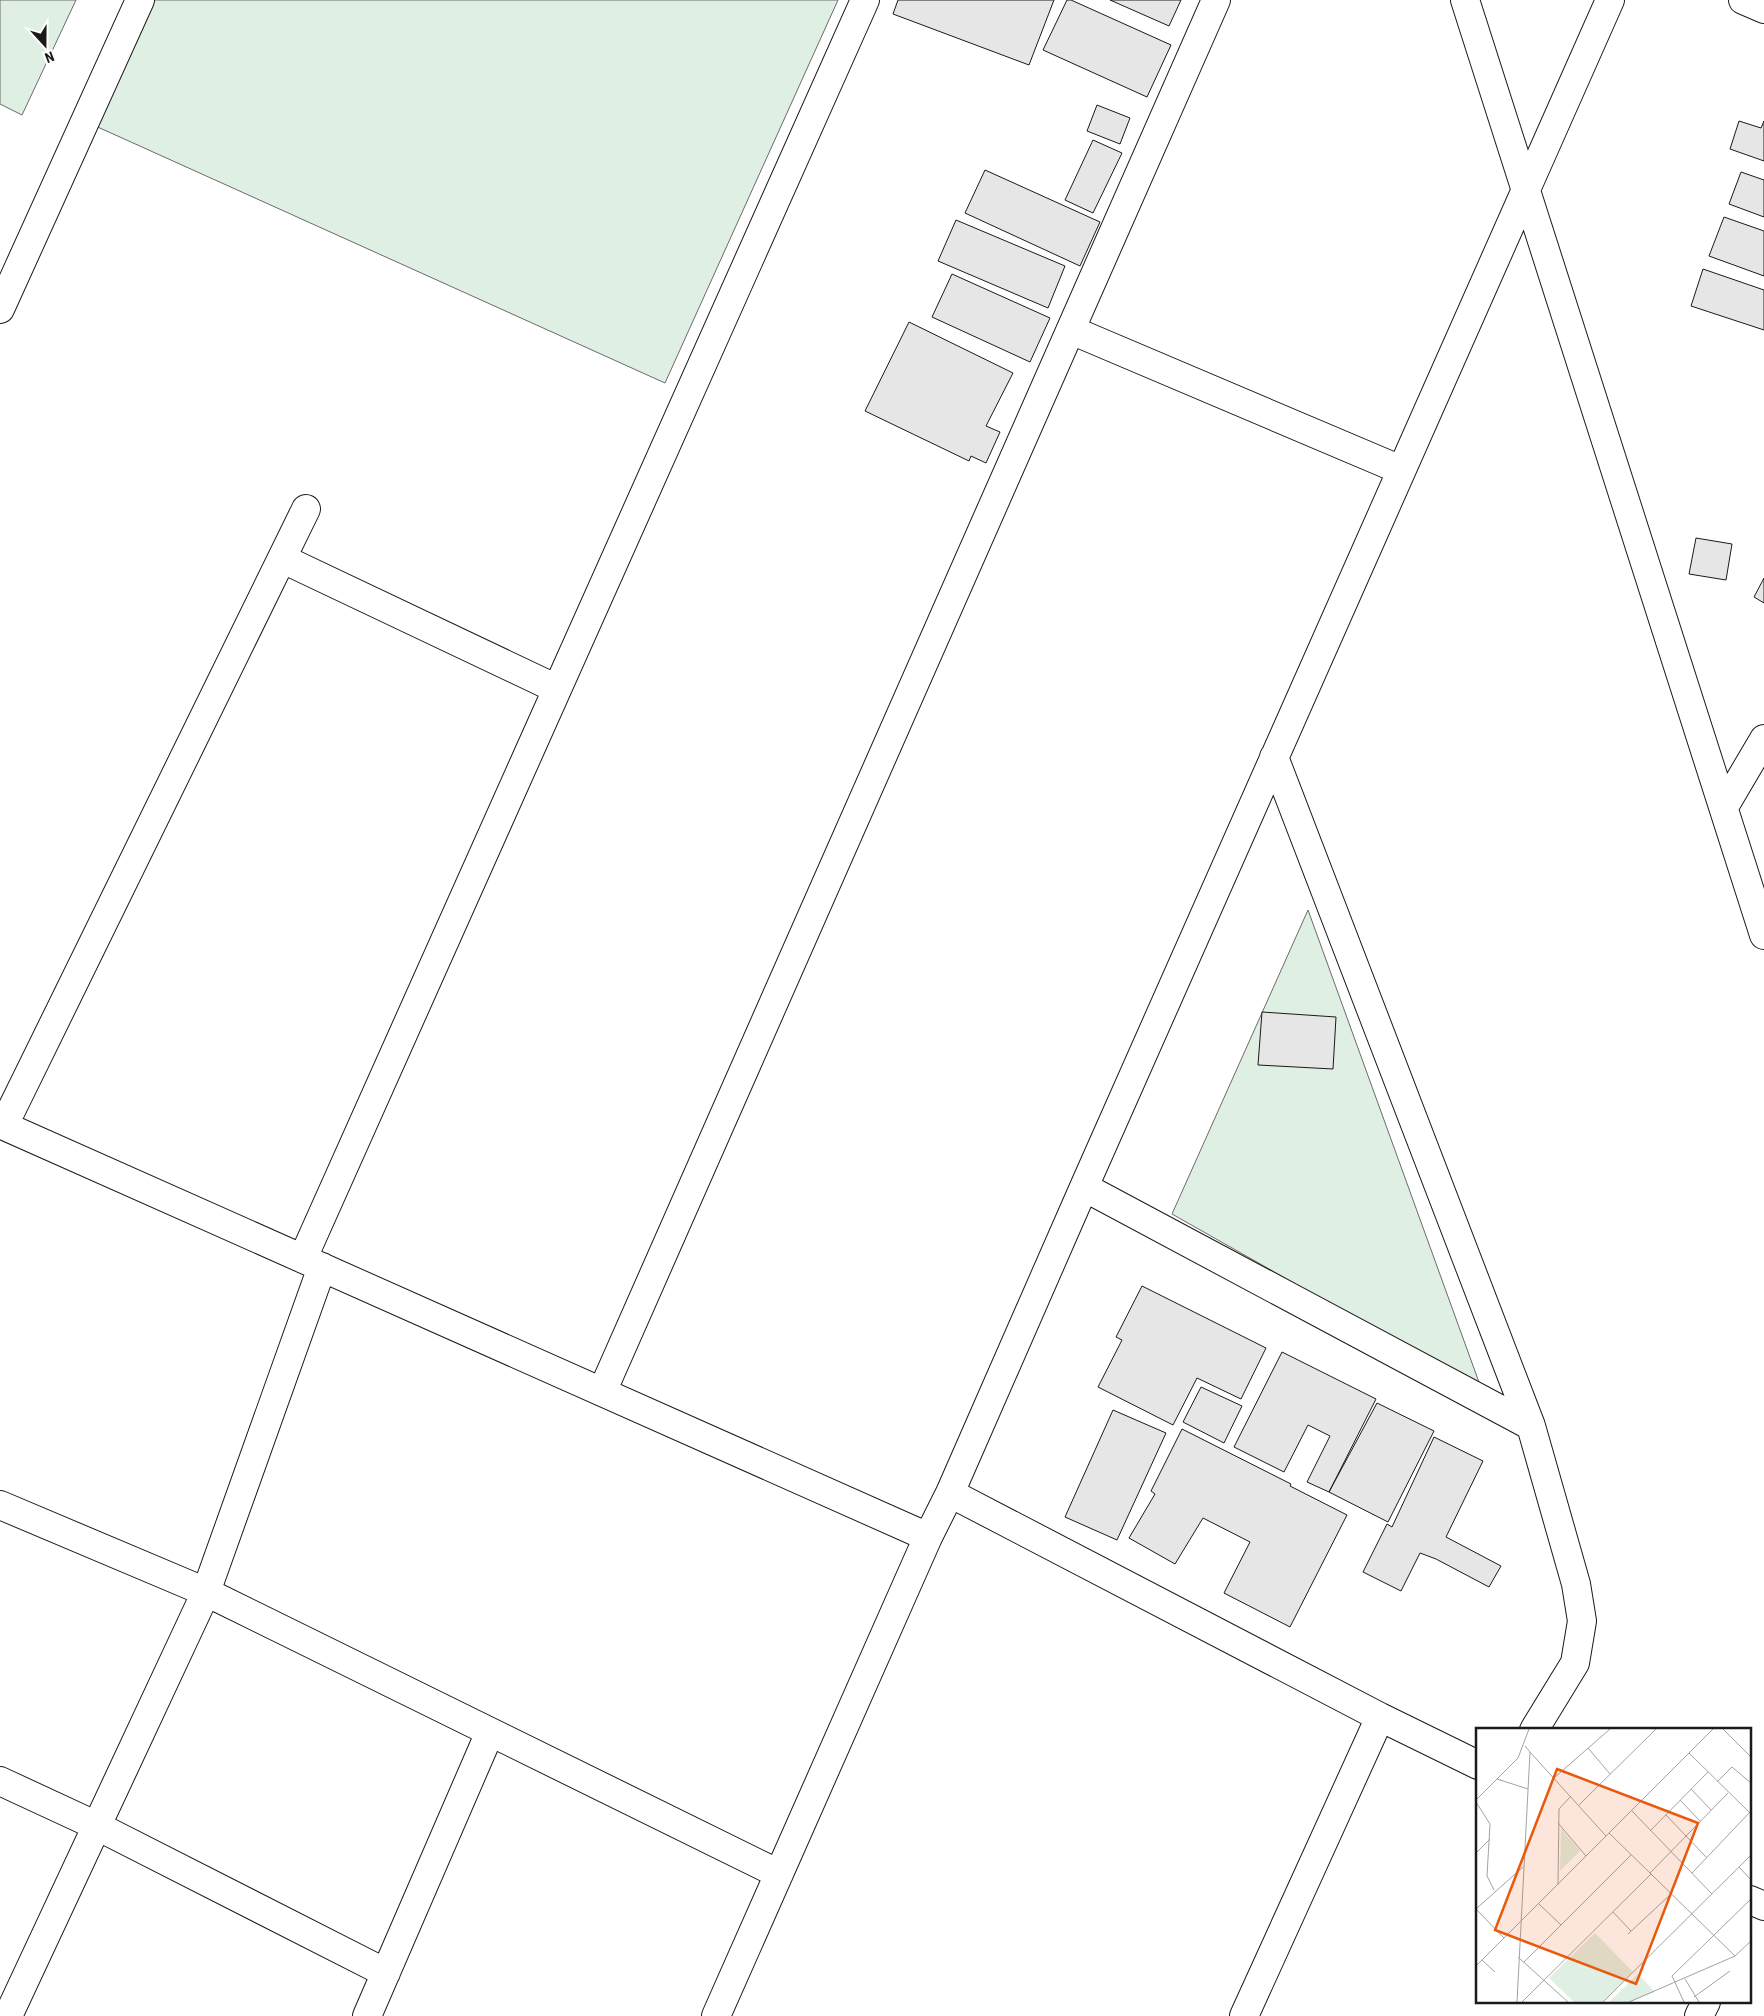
<svg xmlns="http://www.w3.org/2000/svg" width="1764" height="2016" font-family="'Roboto Condensed',sans-serif">
<rect width="100%" height="100%" fill="#fff"/>
<path fill="#e0efe3" stroke="#6a6a6a" d="M0,0H76L22,115L0,104Z
M144,0H838L665,383L91,124Z
M1308,910L1480,1385L1444,1368L1172,1214Z"/>
<path fill="#e6e6e6" stroke="#1a1a1a" d="M898,0H1054L1029,65L893,14Z
M1067,0H1071L1171,45L1147,97L1043,50Z
M1110,0H1181L1169,26Z
M1097,105L1130,118L1120,144L1087,131Z
M1739,121L1761,128L1764,121V161L1730,149Z
M1093,140L1122,153L1093,213L1065,200Z
M985,170L1100,222L1080,266L965,213Z
M1741,172L1764,180V217L1729,204Z
M1724,217L1764,231V276L1709,256Z
M956,220L1065,266L1048,308L938,261Z
M1703,269L1764,290V330L1691,306Z
M952,274L1050,318L1030,362L932,317Z
M909,322L1013,373L986,426L1000,432L986,463L971,456L969,461L865,411Z
M1696,538L1732,544L1726,580L1689,574Z
M1764,578V603L1754,597Z
M1262,1012L1336,1017L1333,1069L1258,1065Z
M1142,1286L1266,1348L1241,1399L1197,1378L1173,1425L1098,1387L1122,1340L1116,1337Z
M1282,1352L1376,1399L1329,1492L1307,1482L1330,1436L1308,1425L1284,1472L1234,1447Z
M1201,1387L1242,1406L1224,1443L1183,1422Z
M1377,1403L1434,1431L1388,1522L1329,1492Z
M1113,1410L1166,1433L1117,1540L1065,1517Z
M1182,1429L1291,1484L1290,1486L1347,1515L1290,1627L1224,1593L1250,1542L1203,1518L1175,1564L1129,1538L1155,1494L1151,1491Z
M1434,1437L1483,1461L1446,1537L1501,1566L1489,1587L1436,1559L1420,1553L1401,1591L1363,1572L1387,1524L1392,1527Z"/>
<g fill="none" stroke-linecap="round" stroke-linejoin="round">
<g stroke="#1a1a1a" stroke-width="30">
<path id="street" d="M1465,0L1764,935
M1743,0L1764,9
M0,309L140,0
M1071,330L1401,470
M283,559L557,689
M1274,757L1531,1426L1576,1584L1582,1621L1575,1663L1534,1730
M1724,807L1764,739
M0,1124L928,1537
M4,1125L306,509
M1084,1187L1531,1426
M303,1258L865,0
M602,1392L1216,0
M950,1493L1380,1717L1478,1765
M0,1505L206,1592L779,1874
M0,1781L97,1826L386,1973
M1750,1900L1764,1906
M8,2016L206,1592L322,1267
M367,2016L490,1732
M716,2016L928,1537L950,1493L1084,1187L1610,0
M1244,2016L1380,1717
M1699,2016L1706,2002"/>
</g>
<use href="#street" stroke="#fff" stroke-width="28"/>
</g>
<g transform="translate(1476 1728)">
<rect width="275" height="275" fill="#fff"/>
<path d="M85,100L104,123L84,143ZM119,205L157,244L127,274H98L73,250ZM162,246L179,264L154,274H133Z" fill="#e0efe3"/>
<path fill="none" stroke="#a3a3a3" stroke-width="1" d="M247,1L275,29M112,20L134,46M54,24L130,108M213,25L274,85M78,50L134,1M21,51L52,61M241,54L256,39L275,55M215,61L235,82M0,72L42,30L53,1M204,72L224,93M0,74L14,96L11,148L18,162M103,77L180,1M156,83L236,166M190,87L231,130M82,95L110,128M174,103L232,44M133,105L259,228M0,125L14,111M263,139L275,152M174,145L252,65M216,145L275,83M82,157L83,81L95,68M63,176L85,197M0,181L47,139M0,181L28,210M137,184L155,203M152,206L195,166M42,229L92,274M6,232L19,244M48,234L155,127M0,238L237,1M209,251L223,274M218,269L254,243M41,274L54,24L49,18M46,274L175,146M127,274L275,127M153,274L259,228L275,213M208,274L196,248L275,171"/>
<path fill="#e8590c" fill-opacity="0.15" stroke="#e8590c" stroke-width="2.5" d="M81,41L222,95L160,256L19,202Z"/>
<rect width="275" height="275" fill="none" stroke="#1a1a1a" stroke-width="2.5"/>
</g>
<g transform="translate(45 45) rotate(159)" stroke="#ffffff" stroke-width="4" paint-order="stroke">
<path d="M0-4L9 19L0 12L-9 19Z" fill="#1a1a1a"/>
<text y="-8" font-size="14" font-weight="bold" text-anchor="middle" fill="#1a1a1a">N</text>
</g>
</svg>
